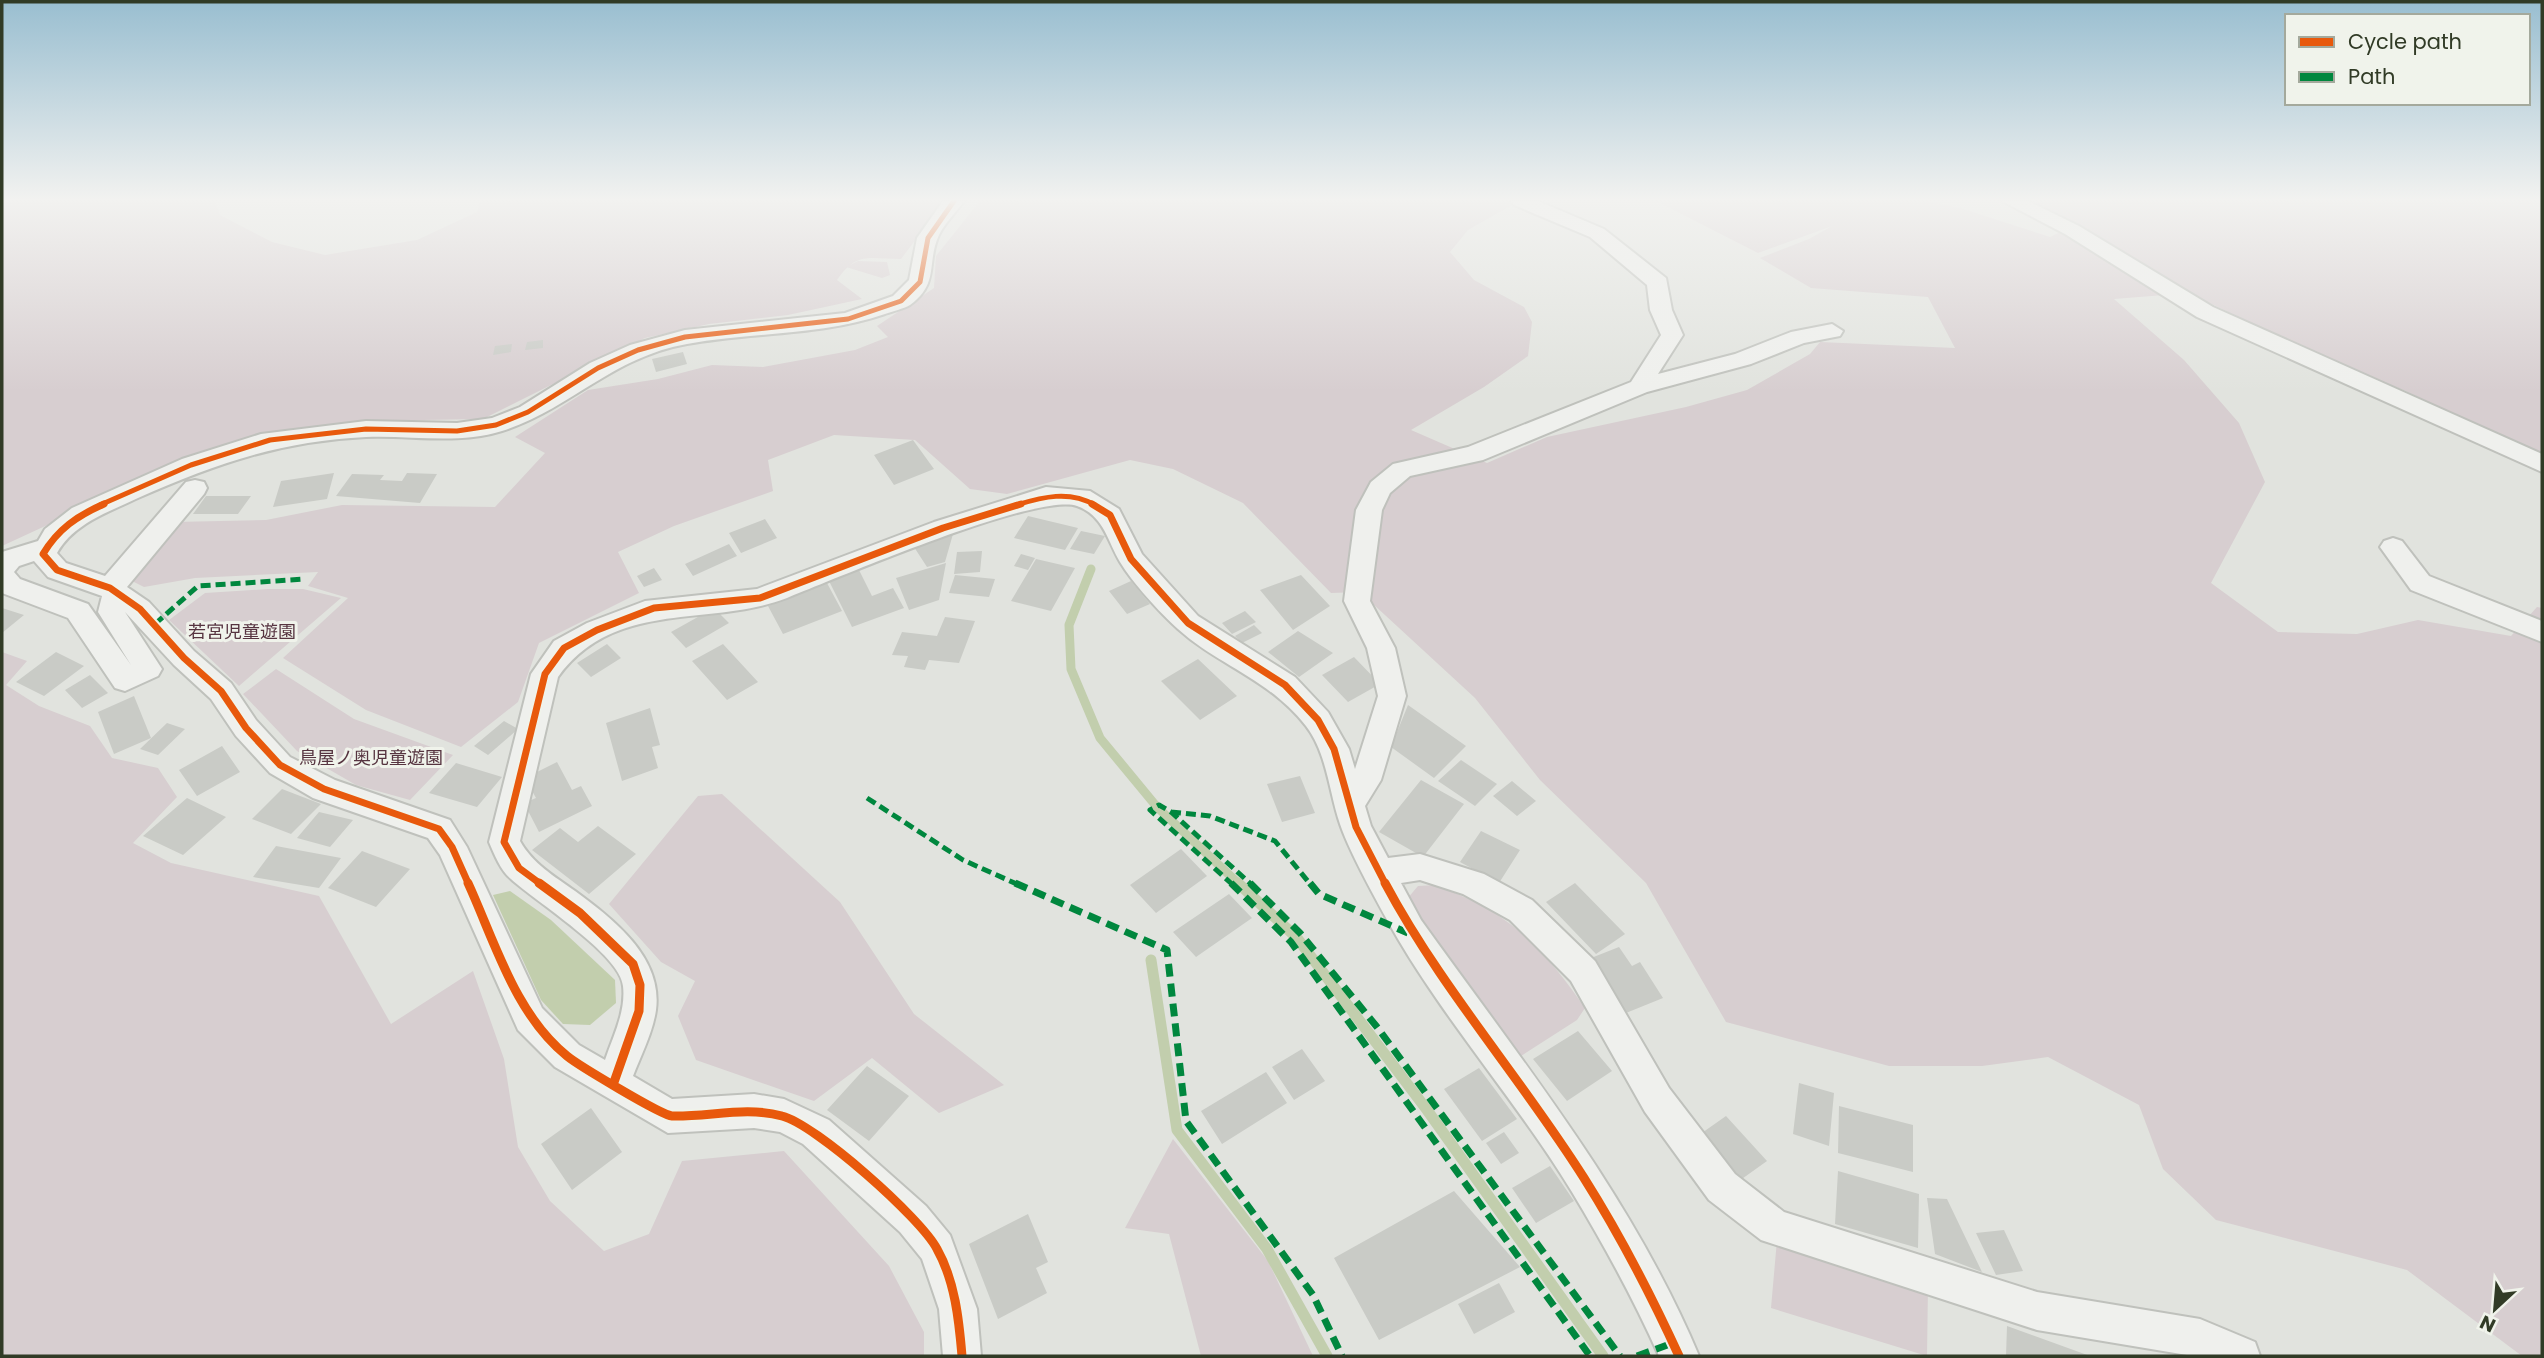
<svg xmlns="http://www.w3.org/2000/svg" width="2544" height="1358" font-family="Poppins,'Noto Sans JP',sans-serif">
<rect width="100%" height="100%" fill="#e1e3de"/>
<path fill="#d7ced0" d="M2,201H215L220,215L272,242L325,255L417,240L477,212L480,201H945L901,259C869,259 857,251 837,280L862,299L788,315L709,324L645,338L483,419L362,421L272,433L188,460L2,546Z
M980,201H1519L1468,230L1450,252L1474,280L1524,307L1532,322L1528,356L1484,387L1411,430L1487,463L1547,437L1686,407L1747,390L1810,354L1820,342L1955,348L1928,297L1811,288L1760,258L1809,239L1832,226L1758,253L1656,201H1926L1960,208L2050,237L2069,228L2009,201H2542V460L2406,391L2334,363L2189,293L2114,299L2184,360L2239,423L2265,482L2211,583L2278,632L2357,634L2418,620L2511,636L2537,607L2542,608V1356H2522L2407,1270L2216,1220L2163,1169L2139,1105L2048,1057L1982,1066H1889L1726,1022L1646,883L1540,780L1475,698L1360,592L1331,593L1243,503L1173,469L1130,460L1007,494L970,489L915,440L834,435L768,460L773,491L674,526L618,552L639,593L539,643L518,702L461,747L366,710L283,658L348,598L308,586L318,572L195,578L144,587L130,580L174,522L266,520L342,505L495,507L545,453L515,437L588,390L658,379L712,365L763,367L855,350L888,337L877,326L934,288L936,256Z
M858,261L887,262L890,275L882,278L846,267Z
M268,589H303L341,598L239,686L169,620L205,593Z
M2,652L27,661L6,685L39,706L90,726L112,758L158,768L177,797L133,843L171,863L319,896L391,1024L473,971L504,1059L518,1147L550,1201L604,1251L649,1234L682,1161L784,1151L889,1266L924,1332V1356H2Z
M276,669L354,719L453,755L410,800L356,785L297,751L243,694Z
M722,794L840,902L914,1014L1004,1085L939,1113L872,1058L814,1101L696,1060L678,1016L695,981L661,962L609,904L698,796Z
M1437,885C1456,894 1479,902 1496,914C1533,938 1560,972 1585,1008L1577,1020L1521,1056L1428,943L1407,899L1418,886Z
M1173,1139L1268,1261L1313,1356H1201L1169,1234L1125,1228Z
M1777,1240L1928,1286L1927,1356L1771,1308Z"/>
<path fill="#c2cead" d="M510,891L551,920L615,980L616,1003L590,1025L563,1024L541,1000L493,895Z"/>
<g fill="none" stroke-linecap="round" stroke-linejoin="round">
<path stroke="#c2cead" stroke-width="9" d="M1091,569L1069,625L1071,669L1100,738L1157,807L1240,885"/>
<path stroke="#c2cead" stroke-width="11" d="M1238,883L1297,938L1427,1110L1603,1356
M1151,960L1177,1130L1267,1249L1327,1356"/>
</g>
<path fill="#c9cbc6" d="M543,340V348L525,350L527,342Z
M512,344L511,352L493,355L495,346Z
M683,352L687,364L656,372L652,359Z
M913,440L934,469L894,485L874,455Z
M334,473L327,499L273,507L281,481Z
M407,473L437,474L420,503L336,496L352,474L384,475L380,480L402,481Z
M206,496H251L238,514H193Z
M1028,516L1078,528L1065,550L1014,538Z
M765,519L777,538L741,553L729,533Z
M1081,531L1105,536L1094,554L1070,549Z
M953,534L945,562L927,567L914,547Z
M729,544L737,556L693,576L685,564Z
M982,551L980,572L954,574L957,552Z
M1021,554L1035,558L1028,570L1014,566Z
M1036,559L1075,568L1051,611L1011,601Z
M946,563L939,600L909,610L896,578Z
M654,568L662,580L644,587L637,576Z
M859,570L872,596L893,588L904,608L852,627L829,581Z
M955,575L995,579L989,597L949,593Z
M1301,575L1330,606L1293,630L1260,590Z
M1131,581L1150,604L1127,614L1109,591Z
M827,583L842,611L783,634L768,606Z
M2,608L24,615L2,633Z
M714,608L729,623L686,648L671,632Z
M1245,611L1256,622L1232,634L1222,623Z
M945,617L975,621L959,663L929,660L925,670L904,667L908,656L892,655L902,632L937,636Z
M1254,625L1262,633L1242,643L1235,636Z
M1298,631L1333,653L1299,677L1268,652Z
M607,644L621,658L591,677L577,663Z
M723,644L758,682L727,700L692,661Z
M56,652L84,666L44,696L16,682Z
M1354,657L1380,684L1348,702L1322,675Z
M1198,659L1237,696L1200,720L1161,681Z
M90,675L108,693L82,708L65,690Z
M134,696L151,738L114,754L98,712Z
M1408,705L1466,746L1434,778L1391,747Z
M650,708L660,745L652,747L658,768L622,781L606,723Z
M504,721L518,729L488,755L474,746Z
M167,723L185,729L158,755L140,749Z
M222,746L240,772L197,796L179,770Z
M1461,760L1497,784L1475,806L1438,781Z
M557,762L572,790L581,786L592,806L539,832L524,803L536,798L525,778Z
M456,763L502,777L477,807L429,793Z
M1300,776L1315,813L1282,822L1267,784Z
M1421,780L1464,804L1423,857L1379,832Z
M1512,781L1536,801L1517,816L1493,796Z
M282,789L321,804L291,834L252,819Z
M187,798L226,817L183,855L143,836Z
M319,812L353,820L330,847L297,838Z
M598,826L636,854L589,894L532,850L560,828L578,842Z
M1481,831L1520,850L1499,883L1460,862Z
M276,846L341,858L319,888L253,877Z
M1181,849L1207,876L1156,913L1130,885Z
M362,851L410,869L376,907L328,888Z
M1575,883L1625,934L1596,954L1546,902Z
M1229,894L1252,918L1196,957L1173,932Z
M1619,947L1632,966L1640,962L1663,998L1621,1015L1586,960Z
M1578,1031L1612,1071L1567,1101L1533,1059Z
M1302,1049L1325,1081L1294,1100L1272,1067Z
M867,1066L909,1096L869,1141L827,1110Z
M1479,1068L1517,1119L1482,1141L1444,1089Z
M1266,1072L1287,1103L1222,1144L1201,1111Z
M1799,1083L1834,1093L1829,1146L1793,1134Z
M1839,1106L1913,1125V1172L1838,1153Z
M591,1108L622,1152L572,1190L541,1144Z
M1726,1116L1767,1161L1739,1181L1699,1135Z
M1504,1132L1519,1153L1501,1164L1486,1143Z
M1550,1166L1574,1201L1536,1223L1512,1188Z
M1838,1171L1919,1194L1918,1248L1835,1224Z
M1454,1191L1520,1267L1379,1340L1334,1258Z
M1927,1198L1947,1199L1982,1272L1935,1254Z
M1028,1214L1048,1262L1036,1268L1047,1293L998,1319L969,1244Z
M2004,1230L2023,1271L1996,1275L1976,1233Z
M1499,1283L1515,1312L1474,1334L1458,1304Z
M2007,1326L2090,1356H2006Z"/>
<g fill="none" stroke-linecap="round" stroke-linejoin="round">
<g stroke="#bfc1bc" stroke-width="4">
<path id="street" d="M943,201H964C956,213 945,222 939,235C926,263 940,283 910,305C903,309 893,311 885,314C821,336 753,332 687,344C612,357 569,410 502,431C458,445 411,435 366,437C281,441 215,464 138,498C109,512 74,523 57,553L66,563L105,576L186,482L195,480L204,482L207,488L204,494L127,587L149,602L194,651L231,683L256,720L290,757L335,780L450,820L467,847L542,1008L579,1045L605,1060C613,1036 626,1012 623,986C621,955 535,901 511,879C501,871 494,854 489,842L531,674L554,641L587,623L645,601L757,589L934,522L1046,487L1090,491L1119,509L1142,554L1198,616L1295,677L1328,712L1349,749L1355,769L1378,696L1367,648L1344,601L1356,510L1371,482L1393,464L1468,447L1631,382L1661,335L1650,310L1647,285L1590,237L1514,205L1511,201H1538L1604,229L1666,278L1672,310L1683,335L1658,374L1735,354L1791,332L1832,324L1843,331L1840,336L1804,343L1751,364L1647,392L1483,460L1410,476L1390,493L1382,510L1370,601L1395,648L1406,696L1381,780L1365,806L1371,826L1388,858L1420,854L1484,874L1532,900L1595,961L1669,1088L1735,1174L1784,1212L2037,1292L2200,1319L2255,1342L2260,1356H2193L2037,1330L1761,1240L1709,1200L1645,1112L1571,981L1510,920L1463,894L1420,880L1401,883L1421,920C1521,1060 1632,1196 1699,1356H1659C1634,1300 1604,1245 1572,1192C1519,1105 1450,1027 1398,939C1381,909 1351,856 1340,824C1329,792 1327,753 1306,726C1268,678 1219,666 1178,629C1160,613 1132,582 1120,562C1107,540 1104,516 1077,506C1038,492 835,579 787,598C710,628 615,598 558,677L520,841C533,864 554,876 575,891C613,919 663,957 656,1010C653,1032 641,1055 633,1076L672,1099L754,1094L784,1099L829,1120L926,1206L950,1235L977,1309L981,1356H943L939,1309L922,1259L900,1232L803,1144L780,1132L754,1128L668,1133L555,1067L518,1030L440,855L428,838L313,798L270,773L236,736L211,699L174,665L125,612L162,669L158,676L125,691L115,688L68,618L2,593V552L38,541L45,529L72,508L182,459L261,434L366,421L457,423L492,418L520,407L590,363L630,345L685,330L845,313L893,296L909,280L917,238ZM34,561L48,577L102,596L98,612L131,665L88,604L20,579L14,572L19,566Z
M2002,201H2028L2079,226L2213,307L2542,454V472L2197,317L2065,234Z
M2393,538L2402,541L2429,576L2542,621V642L2411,590L2380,547L2384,541Z"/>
</g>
<use href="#street" fill="#eff0ed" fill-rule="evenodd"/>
<path stroke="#00873e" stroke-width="5" stroke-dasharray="10 5" stroke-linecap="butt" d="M155,624L198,586L305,579
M867,798L963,860L1019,885
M1171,812L1210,816L1275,841L1311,885
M1233,885L1150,810L1159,805L1171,812L1252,885"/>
<path stroke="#00873e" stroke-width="7" stroke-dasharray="13 7" stroke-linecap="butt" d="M1015,883L1167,950L1186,1121L1313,1295L1342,1356
M1231,883L1291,942L1590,1356
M1250,883L1300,933L1377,1027L1620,1356
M1310,883L1319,894L1408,933
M1637,1356L1673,1343"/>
<g stroke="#f0f3eb" stroke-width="9">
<path id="cycleway-far2" d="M100,505L191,465L270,440L366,429L457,431L496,425L528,412L598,368L638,350L685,337L848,319L901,301L920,282L928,238L954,201
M1016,505C1043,497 1069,490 1095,505"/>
</g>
<g stroke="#f0f3eb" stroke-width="11">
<path id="cycleway-far1" d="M104,504C77,516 58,529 43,554L57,570L110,588L140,609L184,658L221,691L246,728L280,765L324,789L439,829L452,847L469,885
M1092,504L1110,515L1131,559L1188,623L1285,685L1318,720L1334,749L1356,827L1386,885
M542,885L519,868L504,842L545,674L564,648L597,630L654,608L760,598L943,528L1021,504"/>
</g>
<g stroke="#f0f3eb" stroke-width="13">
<path id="cycleway" d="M468,883C495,942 515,1014 567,1056C578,1065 661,1115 672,1116C709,1117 746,1106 782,1116C815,1124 921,1218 937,1249C955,1281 959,1320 962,1356
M539,883L580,913L633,964L640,985L639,1011L613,1085
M1385,883C1441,988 1521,1078 1584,1178C1620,1235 1651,1295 1679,1356"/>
</g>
<use href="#cycleway-far2" stroke="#e8590c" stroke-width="5"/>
<use href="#cycleway-far1" stroke="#e8590c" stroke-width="7"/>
<use href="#cycleway" stroke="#e8590c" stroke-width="9"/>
</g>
<linearGradient id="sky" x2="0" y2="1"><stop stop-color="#99bed0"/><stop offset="0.51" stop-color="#f2f2f0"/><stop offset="1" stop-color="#f2f2f0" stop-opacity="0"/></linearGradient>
<rect width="2544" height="391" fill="url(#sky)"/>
<g text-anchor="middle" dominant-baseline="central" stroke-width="6" stroke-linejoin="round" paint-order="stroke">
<g font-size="18" fill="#563440" stroke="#f0f3eb">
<text x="242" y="631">若宮児童遊園</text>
<text x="371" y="757">鳥屋ノ奥児童遊園</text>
</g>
</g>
<rect width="2544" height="1358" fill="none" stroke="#313b26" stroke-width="7"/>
<rect x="2285" y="14" width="245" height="91" fill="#f0f3eb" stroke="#a4a99c" stroke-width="2"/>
<rect x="2299" y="37" width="35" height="10" fill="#e8590c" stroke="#a4a99c" stroke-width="2"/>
<text x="2348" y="49" font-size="21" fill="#313b26">Cycle path</text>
<rect x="2299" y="72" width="35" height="10" fill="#00873e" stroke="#a4a99c" stroke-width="2"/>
<text x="2348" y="84" font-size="21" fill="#313b26">Path</text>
<g transform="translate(2495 1309) rotate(206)" stroke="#f0f3eb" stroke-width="5" paint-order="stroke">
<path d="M0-5L12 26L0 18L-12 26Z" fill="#313b26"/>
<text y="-10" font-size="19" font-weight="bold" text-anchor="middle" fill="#313b26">N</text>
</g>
</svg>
